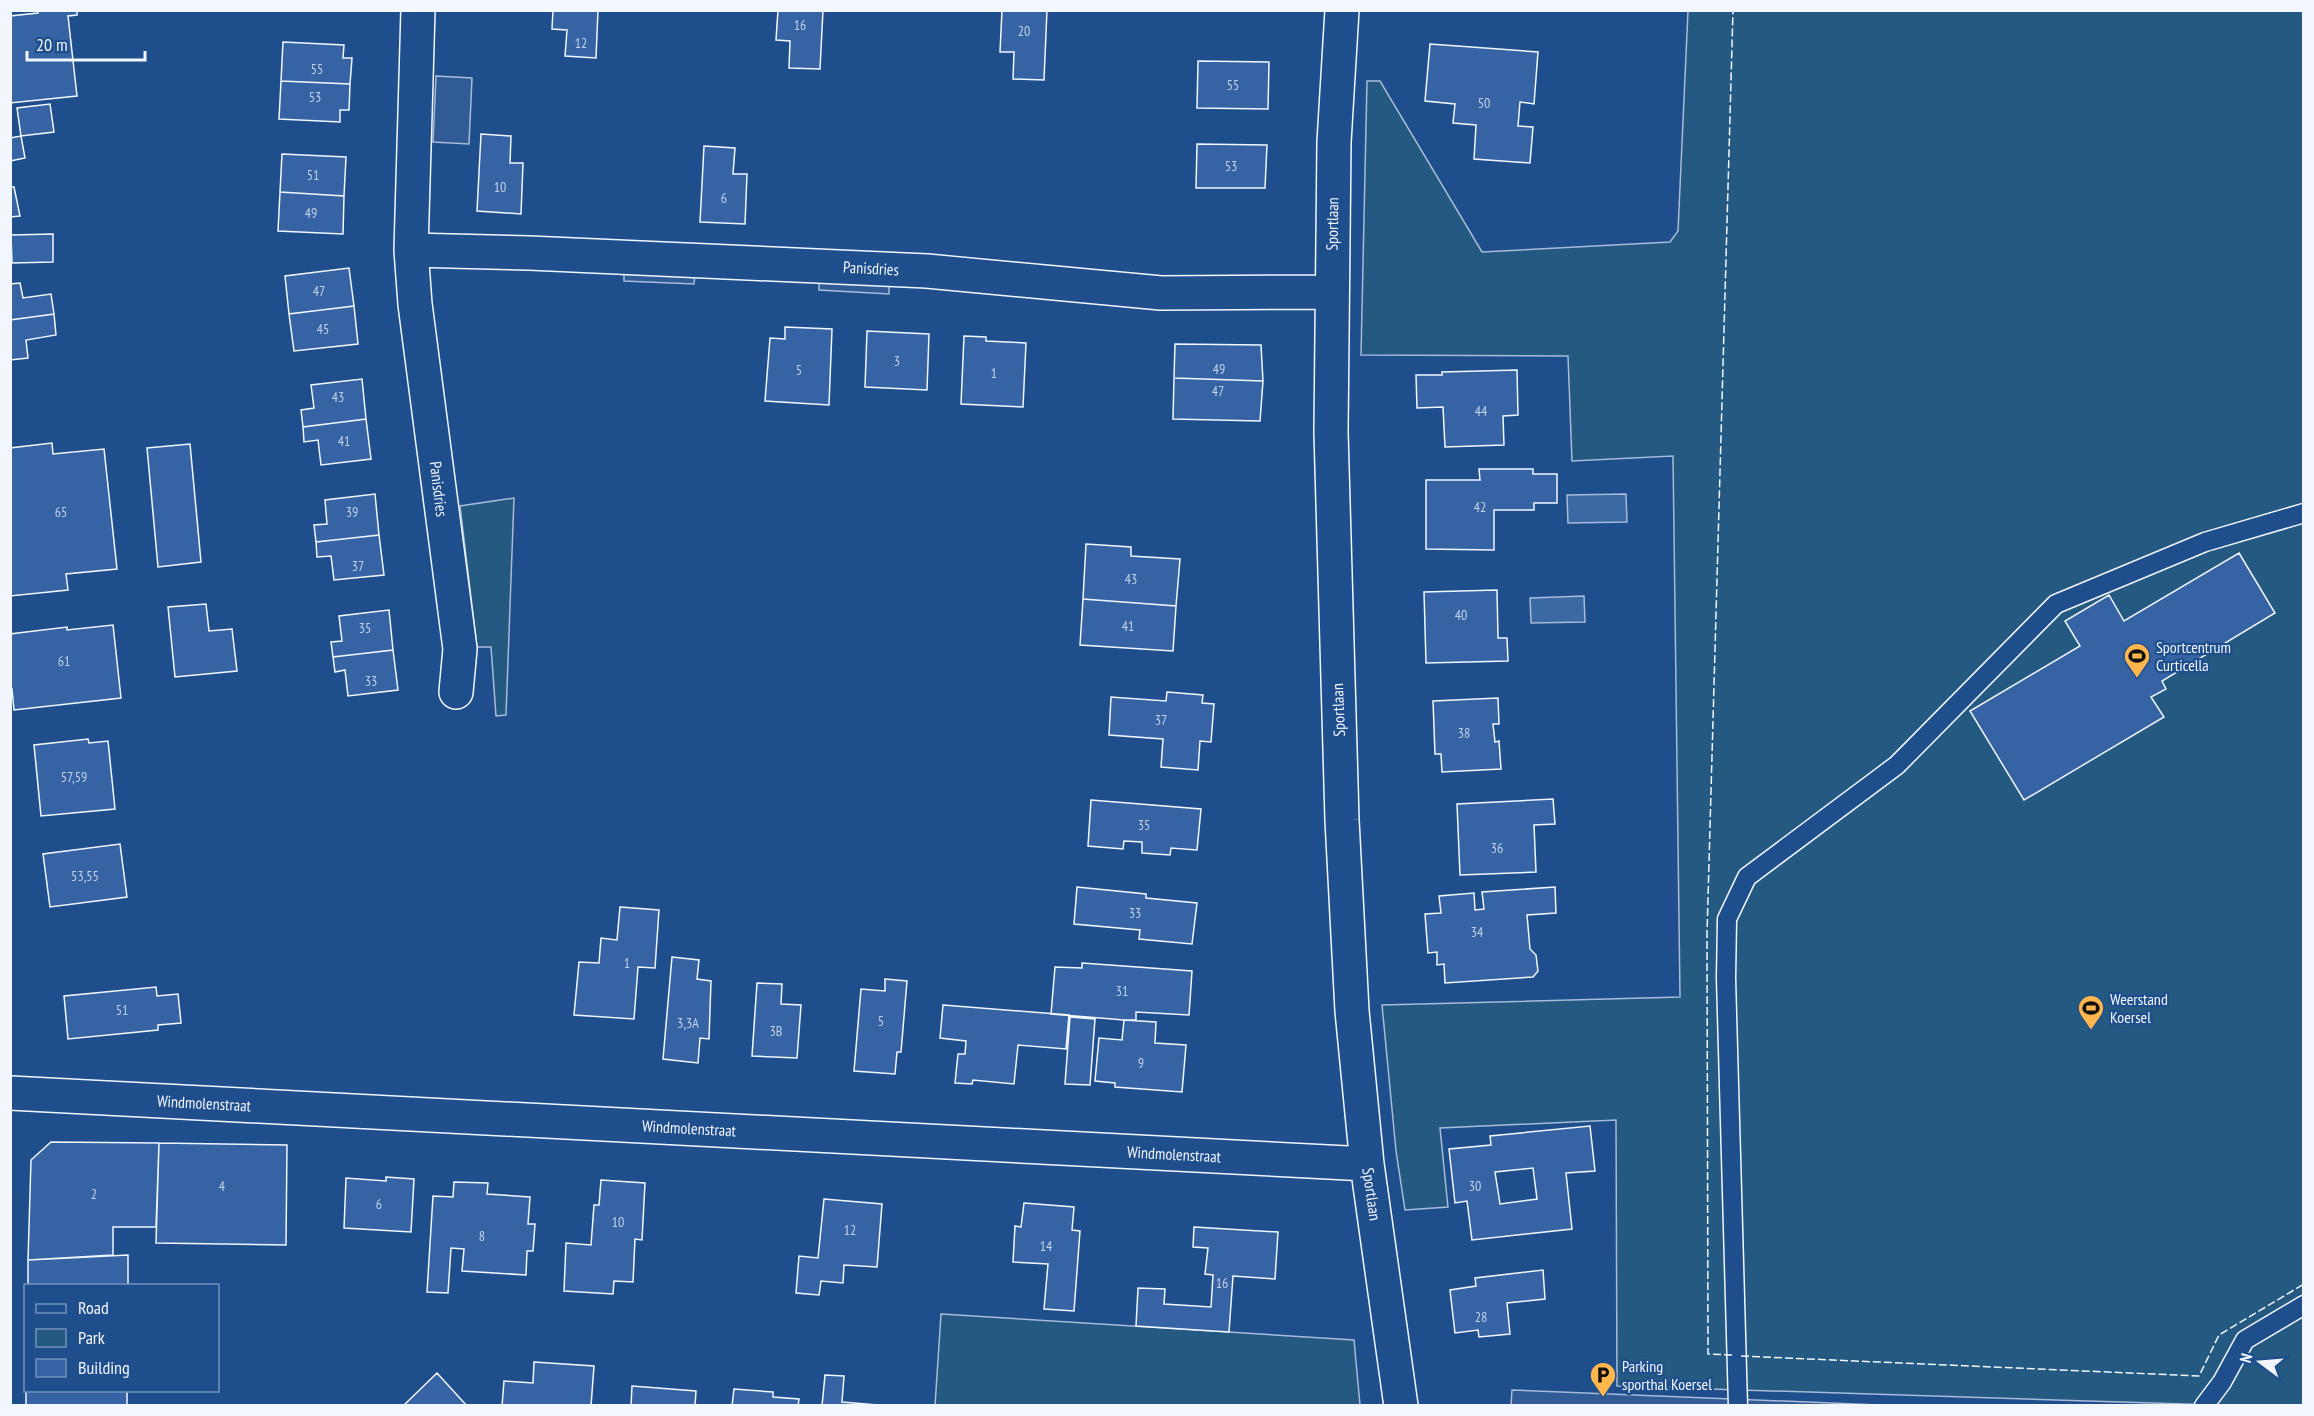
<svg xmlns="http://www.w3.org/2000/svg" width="2314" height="1416" font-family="'PT Sans Narrow',sans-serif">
<rect width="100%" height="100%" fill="#1f4e8c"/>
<path fill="#245a82" stroke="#a8bbd7" stroke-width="1.5" d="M1688,11H2303V1405H2216L1617,1386L1616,1120L1440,1128L1448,1207L1405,1210L1396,1151L1382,1005L1680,997L1673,456L1572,461L1568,356L1361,355L1367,81H1380L1482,252L1670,242L1678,231Z
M514,498L506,715L496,716L491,647H477L460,506Z
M941,1314L1354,1340L1360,1405L935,1406Z"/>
<path fill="#305b95" stroke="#a8bbd7" stroke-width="1.5" d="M436,76L472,78L469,144L433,142Z
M624,270L695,274L694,284L624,281Z
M819,279L889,283V294L819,290Z
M1512,1390L1879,1405L1511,1406Z"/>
<path fill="#3b69a3" stroke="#a8bbd7" stroke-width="1.5" d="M1626,494L1627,522L1568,523L1567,495Z
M1584,596L1585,622L1531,623L1530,598Z"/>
<path fill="#3563a3" stroke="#f2f6ff" stroke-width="1.5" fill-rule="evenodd" d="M38,10H77V15L68,16L77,96L10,103V16L38,13Z
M553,10H598L596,58L565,56L567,30L552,29Z
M778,10H823L820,69L789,68L790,41L776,40Z
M1002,10H1047L1044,80L1013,79L1014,52H1000Z
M283,42L344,45L343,58H352L350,84L281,81Z
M1430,44L1538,52L1534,104L1520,102L1518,126L1533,127L1530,163L1474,159L1476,125L1453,123L1455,104L1425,101Z
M1198,61L1269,62L1268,109L1197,108Z
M281,81L350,84L349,110H340V122L279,119Z
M50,104L54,132L21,136L17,108Z
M481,134L511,136L510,163H523L521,214L477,211Z
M21,136L25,158L10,161V138Z
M1197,144L1267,145L1265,188H1196Z
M704,146L735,148L733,174H747L745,224L700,222Z
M282,154L346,157L344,196L280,192Z
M10,187H14L20,216L10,217Z
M280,192L344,196L343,234L278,231Z
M53,234V262L12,263L11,235Z
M349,268L354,306L289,314L285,276Z
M20,283L23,298L51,294L54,314L10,320V284Z
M354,306L358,344L294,351L289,314Z
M54,314L56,335L26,340L28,358L10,360V320Z
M785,327L832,329L829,405L765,401L770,338L785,339Z
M867,331L929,334L927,390L865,387Z
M964,336L986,337V341L1026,343L1023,407L961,404Z
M1175,344L1261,345L1263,381L1174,378Z
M1517,370L1518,415L1503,416L1504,445L1445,447L1443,407L1417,408L1416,375H1442V372Z
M1174,378L1263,381L1260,421L1173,419Z
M362,379L366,419L303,427L301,410L314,408L311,385Z
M366,419L371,459L321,465L318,440L304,442L303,427Z
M52,443L53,454L104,449L117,569L66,574L68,590L10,596V448Z
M190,444L201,562L158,567L147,448Z
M1479,469H1533V474H1557V503H1534V510H1494V550L1426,549V480H1480Z
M375,494L379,535L316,542L314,525L327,524L325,500Z
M379,535L384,575L334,580L331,556L317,557L316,542Z
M1086,544L1131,547V556L1180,559L1176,606L1083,599Z
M2239,553L2275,613L2162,681L2166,689L2151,697L2164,717L2024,800L1970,711L2080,646L2065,621L2109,595L2124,621Z
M1497,590L1498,638H1507L1508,661L1426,663L1424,592Z
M1083,599L1176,606L1173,651L1080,645Z
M206,604L209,631L232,629L237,671L175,677L168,607Z
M389,610L393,650L333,657L331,642L342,641L339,616Z
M113,625L121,698L14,710L12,689H10V634L67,627V630Z
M393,650L398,690L348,696L345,670L335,672L333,657Z
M1167,692L1203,695L1202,703L1214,704L1211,742L1200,741L1198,770L1161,767L1163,739L1109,735L1111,697L1166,701Z
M1498,698L1499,724H1493L1495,742L1499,741L1501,769L1442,772L1441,754H1435L1433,701Z
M88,739L89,743L108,741L115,809L41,816L34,745Z
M1553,799L1555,824L1534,825L1536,872L1460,875L1457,804Z
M1091,800L1201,809L1197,850L1171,848L1170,855L1142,853V842L1124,841L1123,849L1088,846Z
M120,844L127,897L50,907L43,854Z
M1077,887L1146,894V898L1197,903L1192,944L1139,939L1140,930L1074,924Z
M1555,887L1556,913L1527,915L1530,949L1536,955L1538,971L1533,977L1445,983L1444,964L1437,965V952L1428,953L1425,914L1441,913L1439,896L1474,893L1475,910L1484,909L1482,892Z
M620,907L659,910L655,968L638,967L634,1019L574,1015L579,962L599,963L601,938L617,940Z
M672,957L699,960L697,979L711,981L709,1039L700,1038L698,1063L663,1059Z
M1082,963L1192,971L1189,1015L1136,1012V1020H1124L1051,1014L1055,967L1082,968Z
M885,979L907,981L901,1052H897L895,1074L854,1071L861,989L885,991Z
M757,983L782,984L781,1004L801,1005L797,1058L752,1056Z
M156,987L157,996L178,994L181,1023L158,1025V1030L68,1039L64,996Z
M943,1005L1069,1015L1066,1049L1018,1045L1014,1084L973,1080L972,1084L955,1083L958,1054H965L966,1041L940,1038Z
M1070,1017L1095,1019L1090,1085L1065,1084Z
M1124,1020L1156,1022L1155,1043L1186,1045L1182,1092L1115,1087V1083L1095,1081L1099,1038L1122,1040Z
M1590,1126L1595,1171L1566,1173L1572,1229L1472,1240L1467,1201L1455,1203L1449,1149L1491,1145L1490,1136ZM1533,1168L1537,1199L1500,1204L1495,1172Z
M51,1142L159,1143L156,1227H113V1255L28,1260L31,1160Z
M159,1143L287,1145L286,1245L156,1243Z
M386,1177L414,1179L411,1232L344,1228L346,1178L386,1181Z
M601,1180L645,1183L642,1240L635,1239L633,1282L614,1281L613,1294L564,1291L566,1243L591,1245L594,1205H599Z
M454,1182L488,1183L487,1194L530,1197L528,1224H535L533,1251H527L526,1275L462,1271L464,1249L451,1248L448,1293L427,1292L433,1196L453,1197Z
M824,1199L882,1204L877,1267L844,1265L843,1283L821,1281L819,1295L796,1293L799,1256L818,1258Z
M1024,1203L1074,1207L1072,1230L1080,1231L1074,1311L1044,1309L1048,1264L1013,1262L1015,1226L1021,1227Z
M1194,1227L1278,1232L1275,1279L1233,1276L1229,1332L1136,1326L1138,1288L1165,1289L1164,1304L1211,1307L1213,1275L1205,1274L1208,1248L1193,1247Z
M128,1255V1286H28V1260Z
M1543,1270L1545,1299L1507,1303L1510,1334L1479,1337L1478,1330L1455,1333L1450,1290L1476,1286L1475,1278Z
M534,1362L594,1366L591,1406H502L504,1381L533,1383Z
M437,1373L467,1406H403Z
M825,1375L844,1376L842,1402L890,1406H822Z
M632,1386L696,1391L695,1406H631Z
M734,1389L773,1392V1397L799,1399L798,1406H732Z
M26,1390H127V1406H26Z"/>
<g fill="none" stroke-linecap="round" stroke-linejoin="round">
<g stroke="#f2f6ff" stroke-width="21">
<path id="lane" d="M1738,1406L1726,978L1727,919L1747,877L1897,765L2056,604L2205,542L2304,513
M2204,1406L2222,1382L2245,1340L2304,1305"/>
</g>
<g stroke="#f2f6ff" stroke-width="36">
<path id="street" d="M418,10L411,250L415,304L460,649L456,692
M1342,10L1334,142L1331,432L1342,820L1352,1011L1367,1164L1401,1406
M411,250L529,253L927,271L1161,293L1331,292
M10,1093L1367,1164"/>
</g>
<use href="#lane" stroke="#1f4e8c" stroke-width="18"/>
<use href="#street" stroke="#1f4e8c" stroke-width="33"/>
<path stroke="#f2f6ff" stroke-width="1.5" stroke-dasharray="8 3" stroke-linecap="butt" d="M1732,1355L1708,1354L1707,934L1733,10
M1741,1356L2199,1376L2219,1335L2304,1284"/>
</g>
<defs>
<g id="stadium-pin" transform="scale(1.35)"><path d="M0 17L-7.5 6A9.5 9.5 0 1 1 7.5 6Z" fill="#ffb74d" stroke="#1f4e8c"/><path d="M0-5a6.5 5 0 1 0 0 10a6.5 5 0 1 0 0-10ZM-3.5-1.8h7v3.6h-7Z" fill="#111"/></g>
<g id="parking-pin" transform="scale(1.35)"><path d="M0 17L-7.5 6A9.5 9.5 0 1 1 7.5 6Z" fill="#ffb74d" stroke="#1f4e8c"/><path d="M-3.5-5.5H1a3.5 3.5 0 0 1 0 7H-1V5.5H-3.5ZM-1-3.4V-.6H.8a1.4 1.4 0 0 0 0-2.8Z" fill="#111"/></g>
</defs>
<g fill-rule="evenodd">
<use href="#stadium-pin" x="2137" y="656"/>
<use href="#stadium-pin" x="2091" y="1008"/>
<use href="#parking-pin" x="1603" y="1375"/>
</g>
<g text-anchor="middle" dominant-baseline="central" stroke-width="4.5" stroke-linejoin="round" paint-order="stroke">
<g font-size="14" fill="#c3d1e8">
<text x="800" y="25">16</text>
<text x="1024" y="31">20</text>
<text x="581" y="43">12</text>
<text x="317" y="69">55</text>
<text x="1233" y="85">55</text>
<text x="315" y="97">53</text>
<text x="1484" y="103">50</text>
<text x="1231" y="166">53</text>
<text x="313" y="175">51</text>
<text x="500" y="187">10</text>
<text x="724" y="198">6</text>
<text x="311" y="213">49</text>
<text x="319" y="291">47</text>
<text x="323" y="329">45</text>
<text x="897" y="361">3</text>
<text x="1219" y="369">49</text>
<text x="799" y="370">5</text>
<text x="994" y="373">1</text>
<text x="1218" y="391">47</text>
<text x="338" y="397">43</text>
<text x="1481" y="411">44</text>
<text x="344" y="441">41</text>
<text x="1480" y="507">42</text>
<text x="61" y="512">65</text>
<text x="352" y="512">39</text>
<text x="358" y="566">37</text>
<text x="1131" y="579">43</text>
<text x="1461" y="615">40</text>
<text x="1128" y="626">41</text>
<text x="365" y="628">35</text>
<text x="64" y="661">61</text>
<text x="371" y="681">33</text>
<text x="1161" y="720">37</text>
<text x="1464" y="733">38</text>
<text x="74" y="777">57,59</text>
<text x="1144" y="825">35</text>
<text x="1497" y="848">36</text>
<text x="85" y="876">53,55</text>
<text x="1135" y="913">33</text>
<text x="1477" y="932">34</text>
<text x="627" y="963">1</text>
<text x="1122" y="991">31</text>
<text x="122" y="1010">51</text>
<text x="881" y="1021">5</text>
<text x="688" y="1023">3,3A</text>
<text x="776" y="1031">3B</text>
<text x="1141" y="1063">9</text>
<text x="222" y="1186">4</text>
<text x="1475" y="1186">30</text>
<text x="94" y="1194">2</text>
<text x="379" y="1204">6</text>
<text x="618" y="1222">10</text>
<text x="850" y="1230">12</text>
<text x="482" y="1236">8</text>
<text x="1046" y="1246">14</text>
<text x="1222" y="1283">16</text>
<text x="1481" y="1317">28</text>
</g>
<g font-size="16" fill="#f2f6ff" stroke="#1f4e8c">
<text transform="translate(1332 224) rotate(-89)">Sportlaan</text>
<text transform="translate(871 268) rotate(3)">Panisdries</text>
<text transform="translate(439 489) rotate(83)">Panisdries</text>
<text transform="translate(1338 710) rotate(-92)">Sportlaan</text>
<text transform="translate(204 1103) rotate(3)">Windmolenstraat</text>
<text transform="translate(689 1128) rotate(3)">Windmolenstraat</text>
<text transform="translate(1174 1154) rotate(3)">Windmolenstraat</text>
<text transform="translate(1372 1194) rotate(82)">Sportlaan</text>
</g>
<g font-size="16" fill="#f2f6ff" stroke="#1f4e8c" text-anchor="start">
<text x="2156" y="647">Sportcentrum<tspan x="2156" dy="18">Curticella</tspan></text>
<text x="2110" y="999">Weerstand<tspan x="2110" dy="18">Koersel</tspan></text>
<text x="1622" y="1366">Parking<tspan x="1622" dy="18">sporthal Koersel</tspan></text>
</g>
</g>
<rect width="2314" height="1416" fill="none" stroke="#f2f6ff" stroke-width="24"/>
<rect x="24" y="1284" width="195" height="108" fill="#1f4e8c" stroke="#7391ba" stroke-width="1.5"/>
<rect x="36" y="1304" width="30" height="9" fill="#1f4e8c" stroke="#7391ba" stroke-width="1.5"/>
<text x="78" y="1314" font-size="18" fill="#f2f6ff">Road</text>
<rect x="36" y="1329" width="30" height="18" fill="#245a82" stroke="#7391ba" stroke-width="1.5"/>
<text x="78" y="1344" font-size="18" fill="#f2f6ff">Park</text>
<rect x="36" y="1359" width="30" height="18" fill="#3563a3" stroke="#7391ba" stroke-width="1.5"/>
<text x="78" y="1374" font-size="18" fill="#f2f6ff">Building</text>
<g transform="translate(2260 1362) rotate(286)" stroke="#1f4e8c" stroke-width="4.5" paint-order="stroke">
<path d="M0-4.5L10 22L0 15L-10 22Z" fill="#f2f6ff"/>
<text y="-9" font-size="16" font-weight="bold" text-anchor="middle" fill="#f2f6ff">N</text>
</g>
<path d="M27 51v9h118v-9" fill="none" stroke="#f2f6ff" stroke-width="3"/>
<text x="36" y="51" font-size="18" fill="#f2f6ff" stroke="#1f4e8c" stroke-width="4.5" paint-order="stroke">20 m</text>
</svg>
